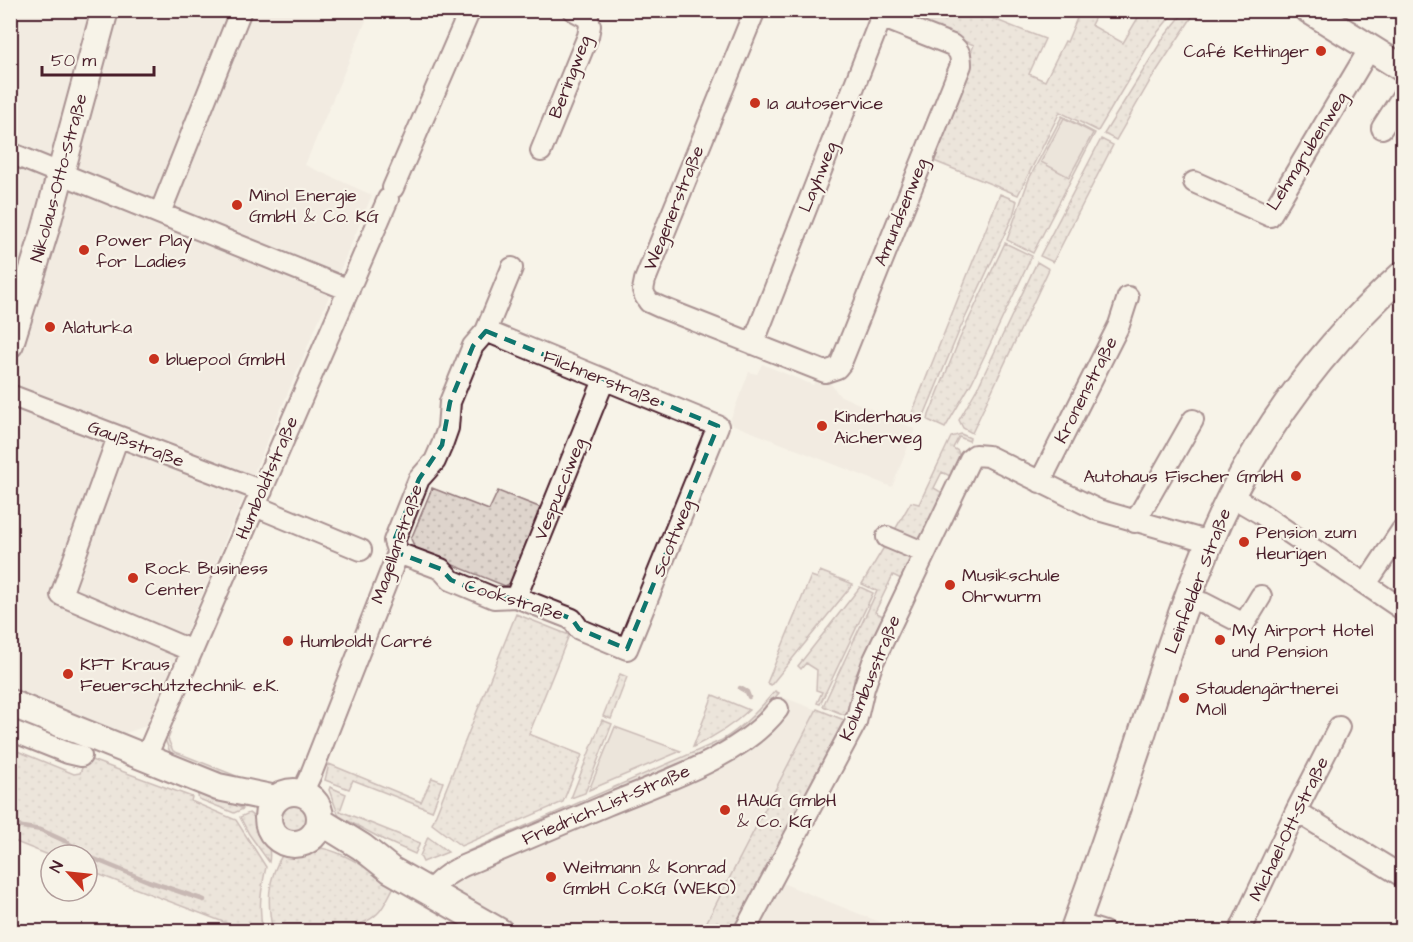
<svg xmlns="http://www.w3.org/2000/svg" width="1413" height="942" font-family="'Architects Daughter',sans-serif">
<defs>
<pattern id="grass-dots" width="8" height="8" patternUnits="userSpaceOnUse" patternTransform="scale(1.5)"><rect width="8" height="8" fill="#ded4cc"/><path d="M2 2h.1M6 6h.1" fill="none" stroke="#c0b6af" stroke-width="1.8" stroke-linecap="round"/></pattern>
</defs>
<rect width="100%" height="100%" fill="#f7f3e8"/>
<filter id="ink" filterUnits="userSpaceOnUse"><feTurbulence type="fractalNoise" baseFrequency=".0167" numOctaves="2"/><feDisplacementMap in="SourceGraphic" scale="12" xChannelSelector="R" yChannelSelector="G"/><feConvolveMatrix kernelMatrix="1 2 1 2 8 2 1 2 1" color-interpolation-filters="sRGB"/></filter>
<g filter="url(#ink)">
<path fill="#eae3da" d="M10,11H370L305,165L372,195L146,726L123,734L11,692Z
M762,364L813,385L817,377L829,381L839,395L915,429L892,487L729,423L749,372L757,374Z
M780,696L843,720L762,875L902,931H521L453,892L430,873L693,760L742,736Z"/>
<path fill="url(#grass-dots)" stroke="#947a7c" stroke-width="1.5" d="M1186,10L1196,11L1150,81L1116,140L1104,134L1164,37Z
M896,11H977L981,14L1045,39L1029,74L1045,81L1065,41L1067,42L1080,11H1089L1096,15L1091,25L1123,43L1142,11H1175L1153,38L1098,131L1060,112L1018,195L929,159L974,45L898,15Z
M1062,116L1095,133L1033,253L1007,240L1029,179Z
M1101,139L1113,145L1053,262L1040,256Z
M1000,194L1017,201L1013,216L960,329L923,418L912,413Z
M1005,243L1032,256L972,382L945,428L928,420L929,415L960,338Z
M1037,262L1049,269L972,433L963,428L959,420L979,385Z
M961,434L970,438L969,441L959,437L953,448L958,451L960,460L952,477L942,472L934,488L944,494L923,536L911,540L893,533L911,502L919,504L951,437Z
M432,488L489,510L498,491L544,509L517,580L505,586L416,550L411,539Z
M887,542L912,557V561L903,580L893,575L875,612L885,617L854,679L852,702L845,715L823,706L877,591L862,584Z
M820,571L853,584L771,685L767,683L811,576L817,578Z
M860,587L873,593L820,704L817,703L822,692L816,690L817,670L806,663L801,669L798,666Z
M516,614L569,635L529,734L582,755L563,802L461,846L432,824Z
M620,674L627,677L611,719L603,716Z
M775,691L779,693C760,715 746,730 721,745L472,852L468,851L722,740C744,727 758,710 775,691Z
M713,695L749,710C732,726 714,737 693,747Z
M817,709L844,720L733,931H702Z
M602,720L612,724L585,793L571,798Z
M170,734L168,739L173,751L254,783L252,789L176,758L170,752L164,737Z
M10,748L74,774L80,773L86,758L192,797L191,801L236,820L266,867C261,890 258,908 263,931H247L87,870V855L51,856L11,840Z
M329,764L421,802L432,778L443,782L432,811L353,780L349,789L325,780Z
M330,787L346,794L340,811L420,843L415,854L384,840L339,816L329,790Z
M197,792L227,801L243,809L234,813L199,799Z
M279 818a15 15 0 1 1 30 0a15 15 0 1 1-30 0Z
M249,813C263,822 272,846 269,862L249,834L240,817Z
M428,837L448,852L423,862L420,856Z
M314,847C342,849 370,871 395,885C390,893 385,906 378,913C357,935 302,931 273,932C267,904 267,878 283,854Z"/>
<path fill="#ded4cc" stroke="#947a7c" stroke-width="1.5" d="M1064,118L1093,133L1069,177L1041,162Z
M615,727L681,751L589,790Z"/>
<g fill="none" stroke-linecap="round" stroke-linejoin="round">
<path stroke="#8e7275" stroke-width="4.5" d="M740,688L747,692L749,697
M10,825L41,830L67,842L86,855
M87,856L148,881L204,900"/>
<g stroke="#4a1f2b" stroke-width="24">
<path id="minor" d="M755,10L645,280L643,290L645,296L649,302L660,307L825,372L837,368L841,363L961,65C961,56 960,51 952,45L881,17
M1382,128L1402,97
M541,151L588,36L590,26L588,18L573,10
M10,153L349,290
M1194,182L1270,216L1370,48
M393,188L470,10
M160,213L241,10
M753,344L884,10
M10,395L262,491
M118,437L61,595L192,651
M1040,482L1119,325L1128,297
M1231,496L1260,513L1402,609
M255,506L361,550
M1135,522L1193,420
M887,537L925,553
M398,553L441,569L451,580L494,598L516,597L572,619L579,629L627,649L718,426L486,331
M1366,584L1402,530
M516,597L604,380
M1189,599L1203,603L1244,624L1261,596
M10,730L68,753L81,756
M146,757L388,199
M302,793L311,774L398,553L394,541L419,479L435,461L442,445L448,428L450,402L473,346L486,331L512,268
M1296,811L1402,876
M429,893C438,880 449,873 463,866C511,846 559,825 607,805C662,782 742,757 778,709
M1076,923L1104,932
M744,932L856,722L864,688L873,662L970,459L975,455L988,456L1098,510L1210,542
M1239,932L1296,811L1339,727"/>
</g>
<g stroke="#4a1f2b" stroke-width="30">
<path id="major" d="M1309,10L1402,68
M10,344L45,231L105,10
M10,703L218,787L276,799
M268 818a26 26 0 1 1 52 0a26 26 0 1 1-52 0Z
M320,821L362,847L391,870L500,932
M1073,932C1096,869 1118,806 1139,743C1166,660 1192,574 1231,496C1274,413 1333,337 1402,275"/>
</g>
<use href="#minor" stroke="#f7f3e8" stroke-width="20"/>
<use href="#major" stroke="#f7f3e8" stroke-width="26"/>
</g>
</g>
<path d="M0 0H1413V942H0ZM486,331L718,426L627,649L579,629L572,619L516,597L494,598L451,580L441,569L398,553L394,541L419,479L442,445L450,402L473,346Z" fill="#f7f3e8" fill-opacity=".55" fill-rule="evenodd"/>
<path fill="none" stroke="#0f766e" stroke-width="4.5" stroke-dasharray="12 8" stroke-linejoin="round" d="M486,331L718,426L627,649L579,629L572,619L516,597L494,598L451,580L441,569L398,553L394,541L419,479L442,445L450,402L473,346Z"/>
<g fill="#c8321e" stroke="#f7f3e8" stroke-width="2">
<circle cx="1321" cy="51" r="6"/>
<circle cx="755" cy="103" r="6"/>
<circle cx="237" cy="205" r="6"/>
<circle cx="84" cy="250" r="6"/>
<circle cx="50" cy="327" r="6"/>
<circle cx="154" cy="359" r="6"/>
<circle cx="822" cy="426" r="6"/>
<circle cx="1296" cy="476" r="6"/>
<circle cx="1244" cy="542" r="6"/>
<circle cx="133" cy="578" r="6"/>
<circle cx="950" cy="585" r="6"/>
<circle cx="1220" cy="640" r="6"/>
<circle cx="288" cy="641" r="6"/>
<circle cx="68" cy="674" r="6"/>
<circle cx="1184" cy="698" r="6"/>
<circle cx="725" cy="810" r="6"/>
<circle cx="551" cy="877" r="6"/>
</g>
<g text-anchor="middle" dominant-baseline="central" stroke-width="4.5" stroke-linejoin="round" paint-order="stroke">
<g font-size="18" fill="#4a1f2b" stroke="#f7f3e8" text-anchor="start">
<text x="1309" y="51" text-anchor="end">Café Kettinger</text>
<text x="767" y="103">1a autoservice</text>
<text x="249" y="195">Minol Energie<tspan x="249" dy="21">GmbH &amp; Co. KG</tspan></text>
<text x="96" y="240">Power Play<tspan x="96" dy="21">for Ladies</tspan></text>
<text x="62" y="327">Alaturka</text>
<text x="166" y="359">bluepool GmbH</text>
<text x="834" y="416">Kinderhaus<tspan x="834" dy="21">Aicherweg</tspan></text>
<text x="1284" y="476" text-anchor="end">Autohaus Fischer GmbH</text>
<text x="1256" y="532">Pension zum<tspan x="1256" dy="21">Heurigen</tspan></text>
<text x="145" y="568">Rock Business<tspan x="145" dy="21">Center</tspan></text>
<text x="962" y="575">Musikschule<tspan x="962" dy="21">Ohrwurm</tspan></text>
<text x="1232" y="630">My Airport Hotel<tspan x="1232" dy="21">und Pension</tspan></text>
<text x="300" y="641">Humboldt Carré</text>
<text x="80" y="664">KFT Kraus<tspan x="80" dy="21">Feuerschutztechnik e.K.</tspan></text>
<text x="1196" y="688">Staudengärtnerei<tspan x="1196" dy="21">Moll</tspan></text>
<text x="737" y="800">HAUG GmbH<tspan x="737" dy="21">&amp; Co. KG</tspan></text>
<text x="563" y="867">Weitmann &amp; Konrad<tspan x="563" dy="21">GmbH Co.KG (WEKO)</tspan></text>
</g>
<g font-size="18" fill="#4a1f2b" stroke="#f7f3e8">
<text transform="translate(570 77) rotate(-69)">Beringweg</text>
<text transform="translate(1307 151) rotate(-58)">Lehmgrubenweg</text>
<text transform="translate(818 177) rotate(-68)">Layhweg</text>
<text transform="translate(59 178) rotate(-75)">Nikolaus-Otto-Straße</text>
<text transform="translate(674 208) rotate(-68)">Wegenerstraße</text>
<text transform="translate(901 212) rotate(-68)">Amundsenweg</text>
<text transform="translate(602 379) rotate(22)">Filchnerstraße</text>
<text transform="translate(1086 390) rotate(-63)">Kronenstraße</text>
<text transform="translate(136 444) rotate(21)">Gaußstraße</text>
<text transform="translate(267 478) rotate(-67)">Humboldtstraße</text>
<text transform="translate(560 489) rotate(-68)">Vespucciweg</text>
<text transform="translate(673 538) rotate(-68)">Scottweg</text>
<text transform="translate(397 544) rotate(-71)">Magellanstraße</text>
<text transform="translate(1198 581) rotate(-69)">Leinfelder Straße</text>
<text transform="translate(514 600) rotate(17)">Cookstraße</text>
<text transform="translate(870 678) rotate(-68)">Kolumbusstraße</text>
<text transform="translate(606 805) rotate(-23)">Friedrich-List-Straße</text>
<text transform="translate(1289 829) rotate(-64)">Michael-Ott-Straße</text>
</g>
</g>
<rect width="1413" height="942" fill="none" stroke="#f7f3e8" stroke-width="36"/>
<rect x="18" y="18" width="1377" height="906" fill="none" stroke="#4a1f2b" stroke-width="2" filter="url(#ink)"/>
<g transform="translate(69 873) rotate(297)"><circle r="28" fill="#f7f3e8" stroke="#b29e9c" stroke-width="1.5"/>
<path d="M0-4.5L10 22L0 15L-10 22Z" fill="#c8321e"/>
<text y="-9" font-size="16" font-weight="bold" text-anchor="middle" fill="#4a1f2b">N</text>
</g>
<path d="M42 66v9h112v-9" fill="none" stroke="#4a1f2b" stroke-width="3"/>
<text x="51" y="66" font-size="18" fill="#4a1f2b" stroke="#f7f3e8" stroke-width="4.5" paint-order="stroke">50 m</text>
</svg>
